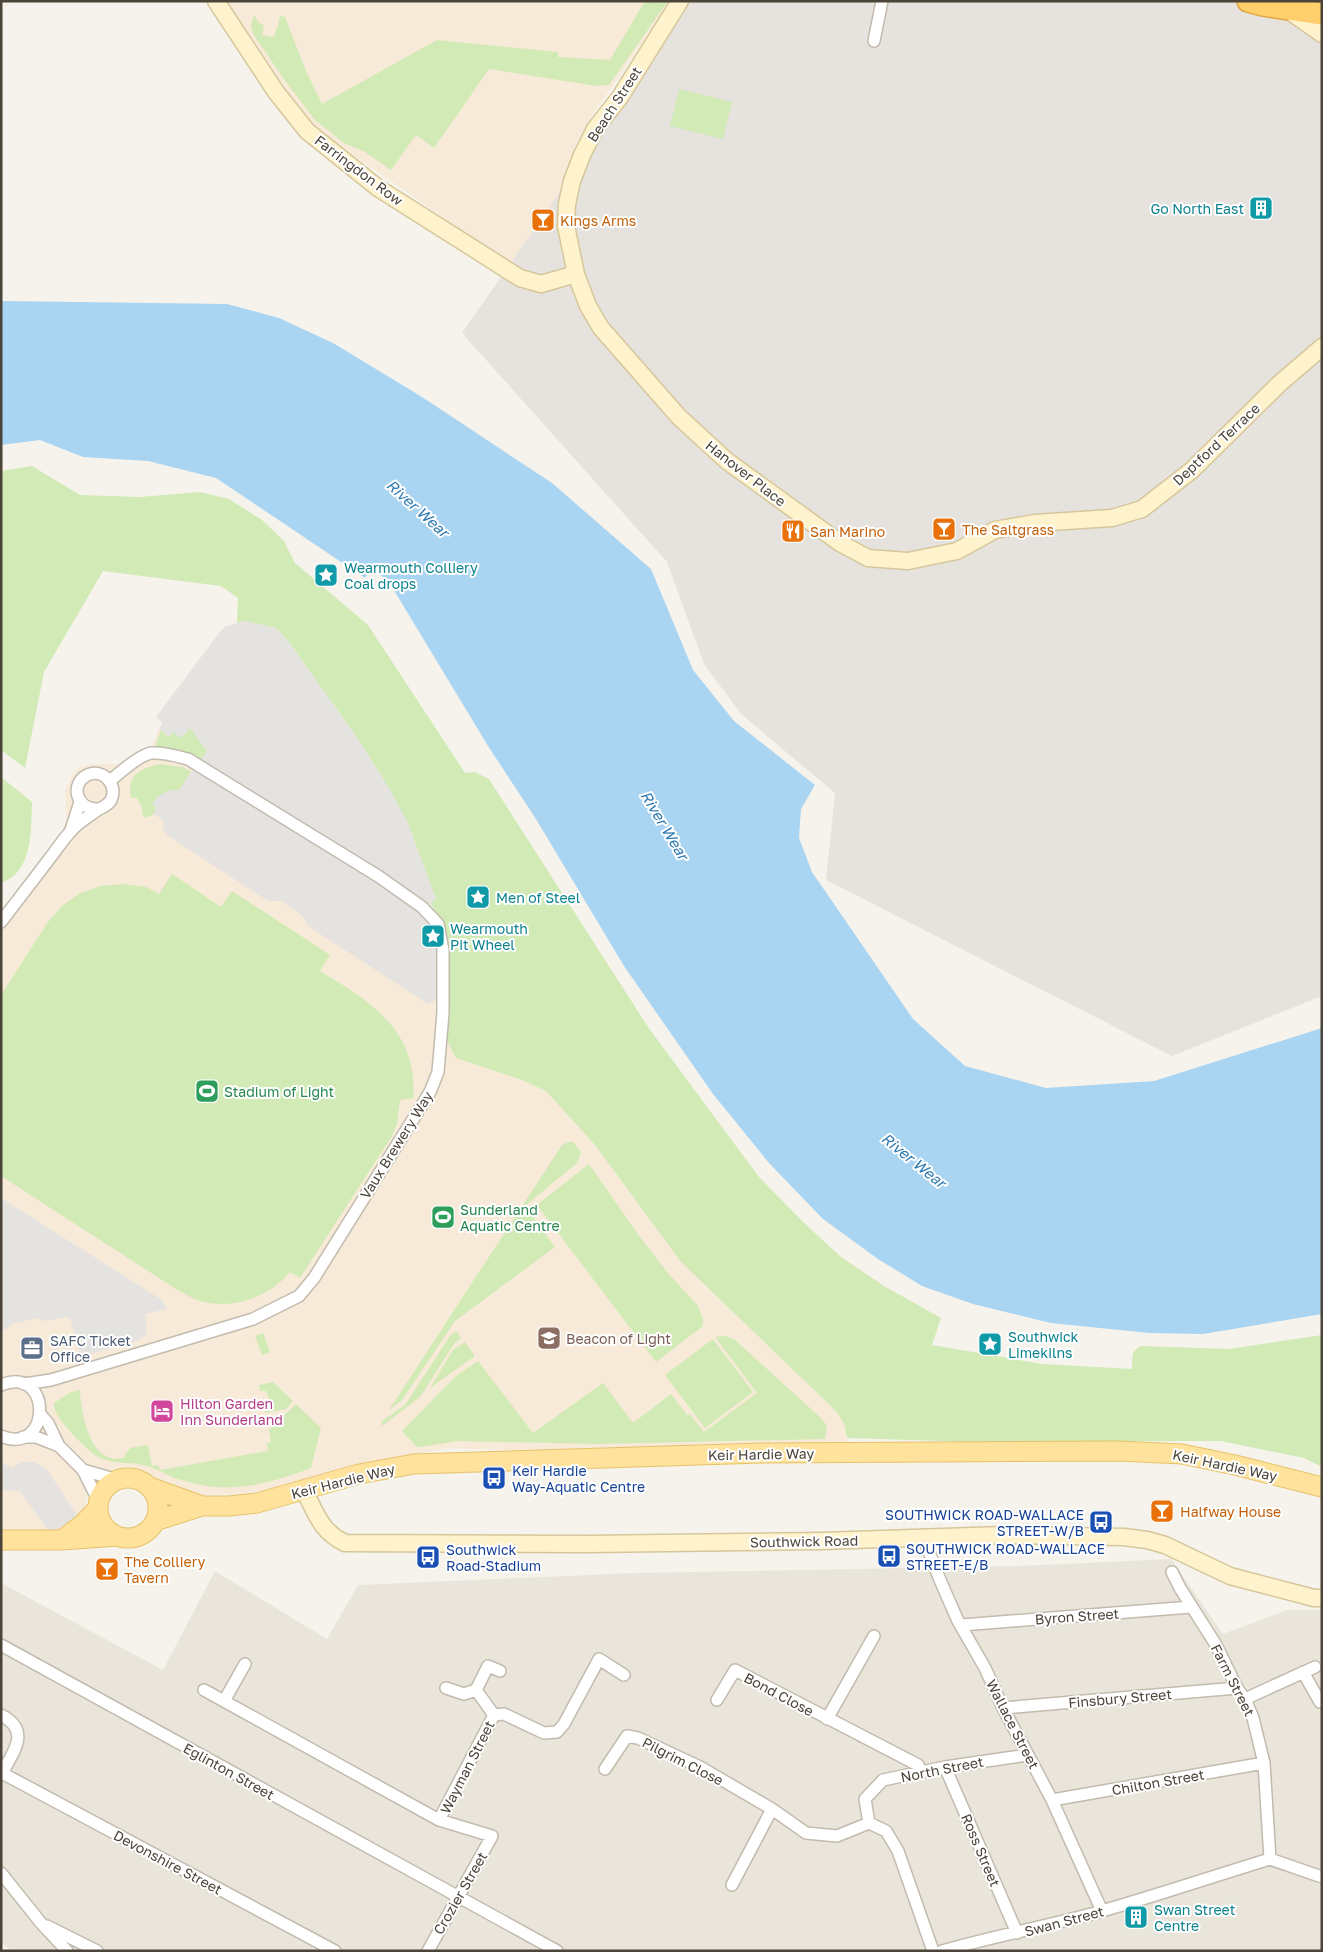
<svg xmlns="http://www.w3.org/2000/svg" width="1323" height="1952" font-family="'Golos Text',sans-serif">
<rect width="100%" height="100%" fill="#f6f3ec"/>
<path fill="#eae5da" d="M1171,1559L1223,1634L1287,1610H1322V1951H12L1,1942V1583L163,1670L215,1571L327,1639L358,1585L636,1573L1020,1566Z"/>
<path fill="#f7ead8" d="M227,1H671L595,111L577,141L562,185L559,243L524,272L472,239L390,180L339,147L313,124L275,75Z
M226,626L288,641L360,742L430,904L444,924L448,941L456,1058L522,1080L546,1091L595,1145L681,1262L837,1412L844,1424L848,1445L594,1453L447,1448L265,1490L236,1494L204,1495L190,1493L135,1472L110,1473L86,1498L84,1511L59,1533L1,1534V916L62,832L66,820L65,790L73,774L77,769L88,764H119L151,749L159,728L163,723L156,717L219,633Z"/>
<path fill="#e6e2dd" d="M679,1H1322V996L1172,1056L826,880L835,793L741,714L704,664L667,562L462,333L619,107Z"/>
<path fill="#d2eab5" d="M645,1H668L609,85L597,86L489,69L434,148L416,135L391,170L365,152L344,143L315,120L286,82L253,34L251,26L254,15L259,23L264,25L262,35L274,37L277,27H278L280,16L285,17L306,71L322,104L437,40L558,52V57L610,60Z
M679,89L732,102L723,139L670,126Z
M32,466L80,495L140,497L200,492L229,499L262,520L284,541L295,563L368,625L465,773L475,772L489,779L648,1027L759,1177L803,1222L841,1257L884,1286L941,1318L932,1345L1042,1364L1132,1369C1133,1359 1130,1349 1142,1346L1229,1349L1322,1335V1467L1304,1458L1221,1441L975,1442L847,1438L844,1424L837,1412L681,1262L595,1145L546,1091L522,1080L456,1058L447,1041L450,963L448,941L444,924L430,903L436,899L360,742L288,641L276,628L245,621L237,623L238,598L221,586L103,571L44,672L25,768L1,750V471Z
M190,728L207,751L221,773L194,755L176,749L175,752L154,749L161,730L168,737L173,732Z
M159,764L183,767L191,772L179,790H170L156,808L154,814L146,818L142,814V808L137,798H131C127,774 139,770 159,764Z
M1,777L32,802C31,825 33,856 15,875C11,878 6,881 1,883Z
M172,874L221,907L232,891L330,955L320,971C359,995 405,1021 412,1071C414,1080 413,1089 414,1098L400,1100L397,1124L392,1136L300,1278L290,1272C268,1298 233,1310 200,1301C193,1299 186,1294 179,1291L1,1176V995L48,922L62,906L80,893L101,886L124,884L146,887L159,894Z
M568,1142H573L581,1152L577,1163L525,1206L555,1247L455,1321L402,1400L389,1410L562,1145Z
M589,1164L637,1233L667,1272L698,1306L703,1319V1326L656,1362L537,1205Z
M456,1331L461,1338L454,1344L420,1397L382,1426V1421L405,1405L450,1336Z
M263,1333L270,1352L262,1355L255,1336Z
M725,1336L734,1339L822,1419L827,1426L825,1439L596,1444L457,1441L421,1447H417L402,1431L456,1376L478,1361L533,1433L603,1383L633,1423L671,1394L688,1416L690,1414L704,1432L757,1393L715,1337Z
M713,1339L753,1392L705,1428L665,1375Z
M465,1342L475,1356L430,1388L453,1350Z
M273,1382L293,1401L286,1409L265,1413L263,1405L268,1402L269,1398L266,1391H260L259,1385Z
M80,1390C81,1413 90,1466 123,1458L130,1448L148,1445L152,1466L158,1465L160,1470L268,1451L267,1443L271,1442L269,1430L296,1404L321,1428L311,1468C280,1480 249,1489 215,1487C205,1486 192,1483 181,1480C169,1477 159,1469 146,1466C130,1461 113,1465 98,1457C87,1450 52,1417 54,1403L71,1392Z"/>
<path fill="#e5e3e0" d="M245,621L276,628L288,641L360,742L389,788L408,823L436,899L430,903L422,914L432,922L437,937L439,995L433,1002L428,1004L308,926L302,915L281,901H268L167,835L162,828L164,821L154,814L156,808L152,803L160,795L170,790H179L207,751L190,728L181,738L173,732L169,737L159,728L163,723L156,717L219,633L226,626Z
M1,1198L162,1300L166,1309L145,1314L147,1330L145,1336L139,1340L81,1357L71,1321L67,1317L44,1321L38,1318L12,1324L7,1329L1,1330Z
M1,1462L11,1468L21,1462H35L48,1471L78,1517L50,1533L20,1491L1,1490Z"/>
<path fill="#a9d4f2" d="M1,301L227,304L279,318L333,343L422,397L552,483L651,569L693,670L734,721L815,785L801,809L799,838L812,872L913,1019L965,1066L1046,1088L1154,1081L1322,1028V1314L1203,1334L1149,1333L1051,1323L973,1304L922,1286L878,1259L823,1219L769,1163L713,1094L624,966L536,819L488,746L389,582L372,568L365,578L216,478L148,461L83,457L40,440L1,445Z"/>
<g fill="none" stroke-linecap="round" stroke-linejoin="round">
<g stroke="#c2bbae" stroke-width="14">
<path id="street" d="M874,41L882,1
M71,830L80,802
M1,922C18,900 34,879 50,858C57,849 64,838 72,830C78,823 88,817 96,811C101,807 107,807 111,800C118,786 105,770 90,774C69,781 75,810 98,809
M24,1384L51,1380L253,1319L299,1296L314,1278L430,1092L438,1072L443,1013V950L438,924L422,907L378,876L188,759C176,756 164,752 152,753C141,754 119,773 110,781
M1,1385C53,1364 52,1457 1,1436
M41,1415L48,1423L59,1446L83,1470L99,1502
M23,1437H36L59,1446
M83,1470L118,1480
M923,1537L940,1580L958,1621L985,1668L1003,1708L1052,1800L1102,1911
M1172,1572L1180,1588L1216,1645L1237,1688L1245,1699L1253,1718L1264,1763L1270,1859
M962,1625L1191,1607
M1,1645L557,1951
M1303,1672L1320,1702
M446,1688L464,1694L476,1690
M204,1690L439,1820L492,1836L428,1951
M476,1690L488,1666L500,1671
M476,1690L494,1715
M1245,1699L1315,1667
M717,1700L735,1670L918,1765L921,1773
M224,1701L245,1664
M1003,1708L1237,1688
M1,1715C32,1731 13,1752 1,1775
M827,1719L874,1636
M945,1767L1017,1933
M605,1769L627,1736L638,1738L700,1767L772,1809L806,1833L837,1836L869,1823
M2,1773L335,1951
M1052,1800L1264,1763
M439,1820L494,1715L504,1714L544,1733L557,1732L564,1724L599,1659L624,1675
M1270,1859L1322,1877
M1,1873L41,1923L67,1951
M732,1885L772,1809
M47,1926L97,1951
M933,1951L898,1851L886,1831L869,1823L865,1799L883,1780L945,1767L1027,1755
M942,1951C994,1936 1049,1926 1102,1911C1158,1895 1214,1876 1270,1859"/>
</g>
<g stroke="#d6c79b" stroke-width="19">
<path id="secondary" d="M216,1L276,92L307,131L378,188L520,278L541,284L576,274
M680,1L620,97L595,129L582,155L572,181L567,204L566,226L576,274L588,306L601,328L679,417L727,461L840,543L868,558L908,561L957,551L995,530L1035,523L1112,518L1142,509L1192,470L1279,384L1322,347
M1289,11L1322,34
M304,1490C316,1513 321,1532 345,1543L588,1544L822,1541L1004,1535L1124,1537L1147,1540L1165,1545L1230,1576L1314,1598H1322"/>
</g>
<g stroke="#e6c16a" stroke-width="21">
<path id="primary" d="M98 1508a30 30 0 1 1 60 0a30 30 0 1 1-60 0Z
M149,1487L202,1506
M155,1521L202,1506H229L257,1503L359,1474L414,1464L762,1453L1118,1451L1182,1454L1235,1465L1322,1487
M1,1540H62L117,1536
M62,1540L84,1523L98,1508"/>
</g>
<g stroke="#e0a43c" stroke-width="24">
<path id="highway" d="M1248,1L1263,5L1322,14"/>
</g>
<use href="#street" stroke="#fff" stroke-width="11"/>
<use href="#secondary" stroke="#fff3cd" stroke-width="16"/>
<use href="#primary" stroke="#ffe39c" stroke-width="19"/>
<use href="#highway" stroke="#ffcf6e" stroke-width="21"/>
</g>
<defs>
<g id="building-square" transform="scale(1.25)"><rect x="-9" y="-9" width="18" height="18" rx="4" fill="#0f9aa8" stroke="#fff"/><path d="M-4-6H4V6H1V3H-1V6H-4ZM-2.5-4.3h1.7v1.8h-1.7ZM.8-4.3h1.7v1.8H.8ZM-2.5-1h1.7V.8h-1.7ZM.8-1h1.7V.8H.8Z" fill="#fff"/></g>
<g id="bar-square" transform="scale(1.25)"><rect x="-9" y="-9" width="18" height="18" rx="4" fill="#e8710a" stroke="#fff"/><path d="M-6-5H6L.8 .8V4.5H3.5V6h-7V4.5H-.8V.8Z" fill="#fff"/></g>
<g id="restaurant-square" transform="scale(1.25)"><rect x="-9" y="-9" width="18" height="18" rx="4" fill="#e8710a" stroke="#fff"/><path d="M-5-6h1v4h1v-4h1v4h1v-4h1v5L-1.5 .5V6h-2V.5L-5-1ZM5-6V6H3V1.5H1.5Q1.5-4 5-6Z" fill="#fff"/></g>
<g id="sight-square" transform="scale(1.25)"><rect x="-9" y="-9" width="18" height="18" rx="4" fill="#0f9aa8" stroke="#fff"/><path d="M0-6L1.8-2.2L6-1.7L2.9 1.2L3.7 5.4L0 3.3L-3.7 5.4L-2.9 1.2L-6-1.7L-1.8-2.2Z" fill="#fff"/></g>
<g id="stadium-square" transform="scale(1.25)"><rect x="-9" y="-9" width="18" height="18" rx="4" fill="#2e9e5b" stroke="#fff"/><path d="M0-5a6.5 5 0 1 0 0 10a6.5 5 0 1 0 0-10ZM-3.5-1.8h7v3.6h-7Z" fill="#fff"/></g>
<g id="school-square" transform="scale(1.25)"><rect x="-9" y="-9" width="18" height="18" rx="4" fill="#8d6e63" stroke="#fff"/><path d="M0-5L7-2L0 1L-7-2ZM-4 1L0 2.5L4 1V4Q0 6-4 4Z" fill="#fff"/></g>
<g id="office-square" transform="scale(1.25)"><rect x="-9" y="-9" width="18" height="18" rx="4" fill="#5c6f8a" stroke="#fff"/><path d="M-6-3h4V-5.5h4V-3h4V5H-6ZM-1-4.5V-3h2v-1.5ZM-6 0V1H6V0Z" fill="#fff"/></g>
<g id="hotel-square" transform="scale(1.25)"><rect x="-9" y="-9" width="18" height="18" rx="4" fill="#d1479c" stroke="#fff"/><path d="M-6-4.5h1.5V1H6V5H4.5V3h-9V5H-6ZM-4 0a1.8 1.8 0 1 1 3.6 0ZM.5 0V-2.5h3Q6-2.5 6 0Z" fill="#fff"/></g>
<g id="bus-square" transform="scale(1.25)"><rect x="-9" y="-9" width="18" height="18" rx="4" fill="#1a4fb4" stroke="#fff"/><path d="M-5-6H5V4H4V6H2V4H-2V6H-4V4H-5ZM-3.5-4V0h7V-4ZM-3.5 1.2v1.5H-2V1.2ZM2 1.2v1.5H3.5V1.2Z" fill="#fff"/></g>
</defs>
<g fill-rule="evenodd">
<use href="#building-square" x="1261" y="208"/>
<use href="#bar-square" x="543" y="220"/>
<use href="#bar-square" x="944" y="529"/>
<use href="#restaurant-square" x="793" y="531"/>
<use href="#sight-square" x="326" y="575"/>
<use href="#sight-square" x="478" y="897"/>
<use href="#sight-square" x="433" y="936"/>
<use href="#stadium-square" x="207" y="1091"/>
<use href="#stadium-square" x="443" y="1217"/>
<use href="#school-square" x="549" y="1338"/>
<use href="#sight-square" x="990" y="1344"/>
<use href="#office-square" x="32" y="1348"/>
<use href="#hotel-square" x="162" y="1411"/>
<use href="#bus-square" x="494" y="1478"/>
<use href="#bar-square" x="1162" y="1511"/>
<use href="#bus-square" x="1101" y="1522"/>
<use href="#bus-square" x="889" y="1556"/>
<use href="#bus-square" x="428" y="1557"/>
<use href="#bar-square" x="107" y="1569"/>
<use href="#building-square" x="1136" y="1917"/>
</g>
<g text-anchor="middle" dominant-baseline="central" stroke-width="4" stroke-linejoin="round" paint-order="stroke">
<g font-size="14" fill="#4b4439" stroke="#fff">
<text transform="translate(614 104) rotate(-57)">Beach Street</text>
<text transform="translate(359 170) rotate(37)">Farringdon Row</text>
<text transform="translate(1216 444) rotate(-43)">Deptford Terrace</text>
<text transform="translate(746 473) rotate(38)">Hanover Place</text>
<text transform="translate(396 1145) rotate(-58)">Vaux Brewery Way</text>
<text transform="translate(761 1454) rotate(-1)">Keir Hardie Way</text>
<text transform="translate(1225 1465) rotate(12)">Keir Hardie Way</text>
<text transform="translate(343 1481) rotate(-14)">Keir Hardie Way</text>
<text transform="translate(804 1541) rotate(-1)">Southwick Road</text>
<text transform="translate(1077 1616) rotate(-4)">Byron Street</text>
<text transform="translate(1233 1680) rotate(63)">Farm Street</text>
<text transform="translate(779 1694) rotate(28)">Bond Close</text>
<text transform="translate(1120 1698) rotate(-5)">Finsbury Street</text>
<text transform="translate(1013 1724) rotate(63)">Wallace Street</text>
<text transform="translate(683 1761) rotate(27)">Pilgrim Close</text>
<text transform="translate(467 1767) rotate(-63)">Wayman Street</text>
<text transform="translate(942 1769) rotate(-11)">North Street</text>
<text transform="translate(229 1771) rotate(29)">Eglinton Street</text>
<text transform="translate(1158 1782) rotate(-10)">Chilton Street</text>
<text transform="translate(981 1850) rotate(67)">Ross Street</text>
<text transform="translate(168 1862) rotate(28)">Devonshire Street</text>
<text transform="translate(460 1893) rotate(-60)">Crozier Street</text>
<text transform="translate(1064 1921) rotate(-15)">Swan Street</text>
</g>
<g font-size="14" fill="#0d838f" stroke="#fff" text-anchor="start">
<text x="1244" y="208" text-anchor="end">Go North East</text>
<text x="344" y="567">Wearmouth Colliery<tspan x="344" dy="16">Coal drops</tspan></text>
<text x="496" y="897">Men of Steel</text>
<text x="450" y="928">Wearmouth<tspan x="450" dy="16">Pit Wheel</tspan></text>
<text x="1008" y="1336">Southwick<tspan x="1008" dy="16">Limekilns</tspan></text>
<text x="1154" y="1909">Swan Street<tspan x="1154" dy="16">Centre</tspan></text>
</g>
<g font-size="14" fill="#c56008" stroke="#fff" text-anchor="start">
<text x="560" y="220">Kings Arms</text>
<text x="962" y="529">The Saltgrass</text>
<text x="810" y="531">San Marino</text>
<text x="1180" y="1511">Halfway House</text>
<text x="124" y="1561">The Colliery<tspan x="124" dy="16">Tavern</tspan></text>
</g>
<g font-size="14" fill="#27864d" stroke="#fff" text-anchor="start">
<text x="224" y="1091">Stadium of Light</text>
<text x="460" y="1209">Sunderland<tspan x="460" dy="16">Aquatic Centre</tspan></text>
</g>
<g font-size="14" fill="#785e54" stroke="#fff" text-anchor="start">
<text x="566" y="1338">Beacon of Light</text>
</g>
<g font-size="14" fill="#4e5e75" stroke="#fff" text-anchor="start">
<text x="50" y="1340">SAFC Ticket<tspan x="50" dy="16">Office</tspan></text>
</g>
<g font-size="14" fill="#b23c85" stroke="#fff" text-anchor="start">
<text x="180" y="1403">Hilton Garden<tspan x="180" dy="16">Inn Sunderland</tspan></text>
</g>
<g font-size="14" fill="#164399" stroke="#fff" text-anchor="start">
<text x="512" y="1470">Keir Hardie<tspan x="512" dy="16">Way-Aquatic Centre</tspan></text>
<text x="1084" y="1514" text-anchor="end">SOUTHWICK ROAD-WALLACE<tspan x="1084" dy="16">STREET-W/B</tspan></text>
<text x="906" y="1548">SOUTHWICK ROAD-WALLACE<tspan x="906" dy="16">STREET-E/B</tspan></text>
<text x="446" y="1549">Southwick<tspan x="446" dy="16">Road-Stadium</tspan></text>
</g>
<g font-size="15" font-style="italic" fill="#2e7ab2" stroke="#fff">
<text transform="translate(418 508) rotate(42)">River Wear</text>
<text transform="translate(665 825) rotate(59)">River Wear</text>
<text transform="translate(914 1160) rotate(39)">River Wear</text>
</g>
</g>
<rect width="1323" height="1952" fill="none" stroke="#4b4439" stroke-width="5"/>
</svg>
